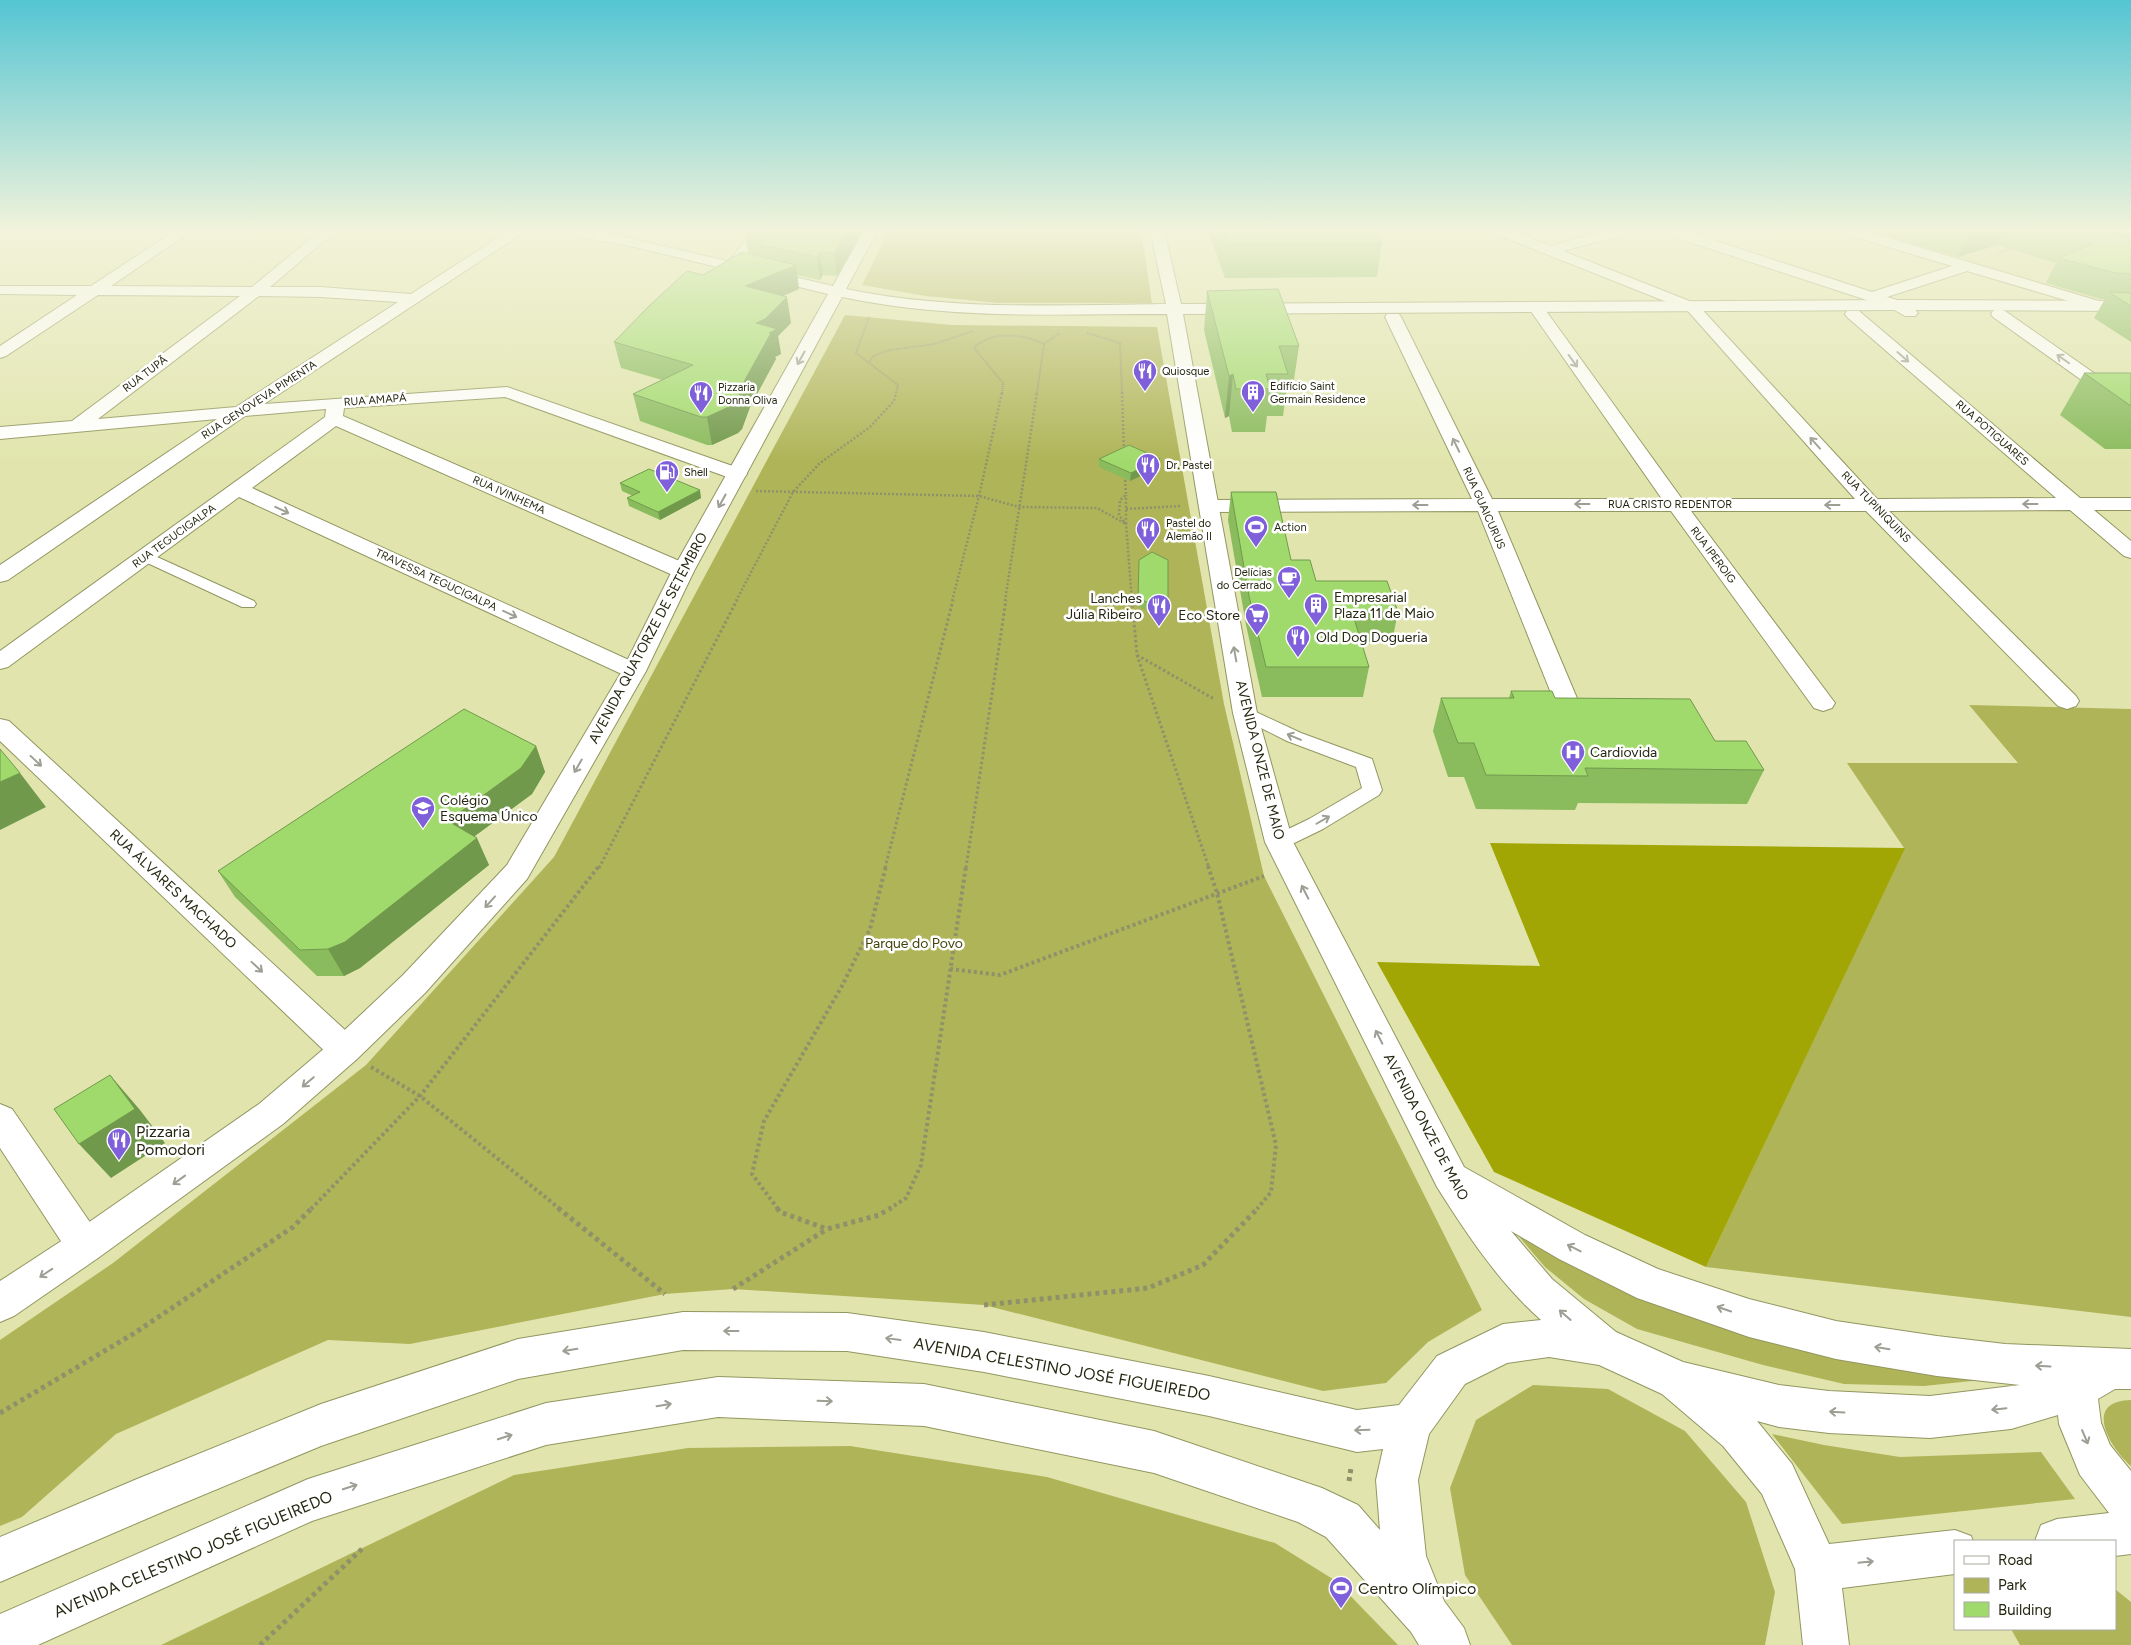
<svg xmlns="http://www.w3.org/2000/svg" width="2131" height="1645" font-family="Figtree,sans-serif">
<rect width="100%" height="100%" fill="#e1e5ad"/>
<path fill="#d6db9b" d="M1854,230H2131V300H2092Z"/>
<path fill="#afb458" d="M889,230H1141L1152,303H999L926,296L862,285Z
M845,315L952,325L1157,327L1224,704L1264,876L1482,1310L1428,1342L1386,1383L1323,1391L984,1305L733,1289L665,1294L410,1344L328,1340L116,1434L22,1517L0,1526V1340L113,1263L366,1065L554,857Z
M1969,705L2131,709V1317L1706,1267L1904,848L1847,763H2018Z
M1515,1232L1991,1379L1924,1386L1844,1384L1763,1365L1637,1329L1584,1299L1545,1267Z
M1533,1385L1608,1389L1685,1431L1746,1502L1775,1592L1765,1645H1512L1465,1575L1450,1488L1476,1420Z
M2131,1400V1466C2110,1448 2082,1401 2131,1400Z
M1772,1434L1824,1445L1900,1457L2041,1452L2075,1499L1842,1524Z
M850,1446L1047,1477L1275,1543L1336,1581L1398,1645H161L514,1475L688,1448Z
M2115,1589L2131,1602V1645H2020L2011,1629H2115Z"/>
<path fill="#a2a605" d="M1490,843L1905,848L1706,1267L1494,1172L1377,962L1540,966Z"/>
<g fill="none" stroke-linecap="round" stroke-linejoin="round">
<g stroke="#929660" stroke-width="2">
<path id="lane" d="M146,552L254,601L256,604L254,607H242L141,560L138,557L141,554Z
M1245,707L1301,733L1372,759L1382,790L1379,795L1323,829L1286,847L1279,849L1272,847L1269,842L1272,837L1309,819L1362,788L1356,767L1287,741L1239,717L1236,713L1239,709Z"/>
</g>
<g stroke="#929660" stroke-width="2">
<path id="street" d="M0,230H8L5,234L0,235Z
M176,230H193L111,286L252,287L321,230H337L270,287H321L411,294L510,230H527L264,404L507,387L744,470L747,474L744,478L737,480L730,478L505,397L344,408L343,416L691,566L694,571L691,576L683,577L675,576L336,426L252,488L642,666L646,671L642,676L634,678L626,676L239,497L8,667L0,669V651L325,417L326,409L245,416L8,580L0,582V565L217,419L0,439V427L72,421L240,296L98,295L6,356L0,358V346L77,295L0,294V286H91ZM259,296L321,297L398,302L236,407L98,419Z
M754,230H768L737,269H727L725,266Z
M1491,230H1511L1550,246L1608,230H1632L1630,233L1563,251L1697,304L1877,499L2056,498L1847,317L1845,314L1847,311H1859L2080,498H2131V510H2094L2131,541V558L2124,556L2070,510L1889,511L2076,696L2079,701L2076,706L2067,709L2058,706L1866,511H1691L1835,703L1832,708L1823,711L1814,708L1671,511H1498L1579,703L1576,708L1567,711L1558,708L1555,703L1478,511L1209,512L1202,510L1199,506L1202,502L1209,500L1472,499L1385,317L1387,314H1399L1401,317L1492,499H1662L1528,307L1531,304H1541L1682,499H1855L1687,310L1493,233Z
M1660,230H1682L1872,292L1952,266L1841,233L1839,230H1862L2122,308L2125,311L2122,314H2112L1967,271L1887,297C1898,300 1911,304 1918,313L1915,316H1905L1891,308L1662,233Z
M1999,309L2005,311L2131,399V412L2125,411L1993,317L1991,314L1993,311Z
M0,719L9,721L357,1041L361,1050L357,1059L345,1063L333,1059L0,741Z
M0,1104L12,1109L98,1234L104,1246L98,1258L85,1263L72,1258L0,1148Z"/>
</g>
<g stroke="#929660" stroke-width="2">
<path id="secondary" d="M560,230L603,232L833,286L864,230H878L846,289C951,311 1059,305 1166,304L1150,230H1164L1181,304L1896,300L2131,301V311L1896,310L1183,314L1257,713L1293,842L1464,1167L1585,1235L1658,1269L1749,1299L1836,1321L1937,1336L2005,1344L2131,1349V1389H2115L2098,1399L2101,1423L2110,1445L2131,1471V1554L2115,1556V1541H2035L2041,1525L2057,1519L2109,1513L2080,1475L2059,1424L2058,1415L2011,1429L1930,1438L1829,1433L1779,1427L1757,1421L1792,1464L1829,1544L1955,1530L1971,1536L1973,1541H1955V1574L1842,1588L1849,1645H1803L1795,1569L1762,1494L1723,1446L1662,1394L1599,1365L1549,1357L1507,1363L1465,1384L1429,1434L1418,1480L1426,1556L1444,1601L1464,1628L1470,1645H1419L1411,1632L1326,1537L1298,1522L1154,1473L924,1426L718,1417L546,1445L312,1521L38,1645H0V1614L308,1479L546,1403L718,1377L924,1384L1154,1431L1322,1488L1358,1505L1380,1530L1376,1480L1383,1449L1357,1452L1209,1416L984,1372L847,1351L683,1350L518,1379L321,1446L167,1510L0,1582V1537L137,1479L321,1404L518,1339L683,1312L847,1313L984,1332L1209,1376L1357,1410L1399,1405L1437,1356L1503,1324L1541,1320C1500,1284 1466,1233 1437,1187L1265,842L1233,713L1167,314C1058,314 949,320 842,297L694,571L646,671L527,879L425,993L357,1059L283,1124L98,1258L14,1316L0,1322V1281L72,1234L259,1104L333,1041L403,975L507,865L622,671L672,571L828,294L639,248L567,234ZM1511,1231L1559,1259L1637,1298L1749,1337L1836,1359L1937,1376L2020,1385L1930,1396L1829,1391L1779,1385L1683,1362L1616,1332L1552,1279Z"/>
</g>
<path stroke="#8f9269" stroke-width="2" stroke-dasharray="1 1" stroke-linecap="butt" d="M1998,253L2013,248
M869,317L856,353L898,385L896,393
M1087,333L1120,343L1122,393
M1044,344L1060,333
M869,363L873,356L890,350L935,344L973,331
M1002,393L1003,383L974,348C991,330 1024,334 1044,344L1037,393"/>
<path stroke="#8f9269" stroke-width="2.5" stroke-dasharray="2 2" stroke-linecap="butt" d="M1122,392L1124,452
M1125,476L1126,495L1120,500L1119,515L1126,524L1132,601
M756,491L979,496L1019,507L1097,508L1126,524V495
M1126,509L1181,506
M736,601L793,492L820,463L870,427L894,401L896,392
M952,601L979,496L1002,392
M1005,601L1037,392"/>
<path stroke="#8f9269" stroke-width="3" stroke-dasharray="2.5 2.5" stroke-linecap="butt" d="M1132,600L1137,655L1209,868
M1137,655L1214,699
M599,868L737,600
M885,868L953,600
M966,868L1006,600"/>
<path stroke="#8f9269" stroke-width="4" stroke-dasharray="3 3" stroke-linecap="butt" d="M1208,866L1217,893L1276,1145L1271,1192L1257,1209
M950,969L1000,975L1264,876
M371,1067L420,1096L560,1209
M311,1209L420,1096L599,866
M778,1209L752,1174L764,1121L842,986L870,929L886,866
M889,1209L906,1198L921,1165L966,866"/>
<path stroke="#8f9269" stroke-width="5" stroke-dasharray="4 4" stroke-linecap="butt" d="M558,1208L665,1294
M777,1208L780,1212L827,1229L879,1215L891,1208
M733,1289L827,1229
M984,1305L1148,1288L1203,1265L1258,1208
M0,1413L133,1334L293,1227L312,1208
M1349,1481L1351,1468
M260,1645L362,1549"/>
<use href="#lane" fill="#fff" fill-rule="evenodd"/>
<use href="#street" fill="#fff" fill-rule="evenodd"/>
<use href="#secondary" fill="#fff" fill-rule="evenodd"/>
</g>
<path fill="#8abb5d" d="M863,230L837,276L823,275L820,280L797,275L799,289L782,296L791,323L778,336L781,354L775,357L776,359L750,407L742,429L738,433L712,445H707L640,421L633,394L662,380L621,368L614,342L703,275L748,253L745,235Z
M1208,230H1375L1382,243L1377,277L1225,278Z
M1868,230H2131V342L2094,318L2105,299H2101L2046,283L2056,263L1997,245L1958,257Z
M1207,291L1299,346L1293,386L1287,387L1283,416H1267L1265,432H1232L1229,416L1225,418L1204,330Z
M2084,373H2131V449H2105L2060,415Z
M1099,459L1160,467L1130,481L1099,467Z
M620,483L701,498L660,520L629,506L627,498L633,496L622,491Z
M1231,492L1291,560L1316,581L1398,612L1392,642H1361L1369,667L1363,697H1262L1246,625L1228,520Z
M1139,560L1168,598V606L1155,615L1138,606Z
M1511,691L1555,698L1715,741L1764,770L1747,804L1578,803L1575,810L1476,809L1464,777H1448L1433,731L1441,698H1509Z
M536,746L545,772L532,794L474,836L489,865L360,968L344,976H317L235,897L218,871Z"/>
<path fill="#71994c" d="M848,230H863L837,276L834,253Z
M1977,230H2004L1997,245L1958,257L1970,232Z
M820,252L823,275L820,280L817,257Z
M796,265L799,289L749,311L745,286Z
M787,297L791,323L778,336L781,354L775,357L776,359L750,407L742,429L738,433L712,445L707,417L756,323Z
M1233,374L1229,416L1225,418L1229,376Z
M1160,459V467L1130,481L1131,473Z
M700,490L701,498L660,520L658,512Z
M1168,598V606L1155,615V606Z
M536,746L545,772L532,794L460,847L448,821Z
M20,773L46,807L0,830V782Z
M477,838L489,865L360,968L344,976L328,949Z
M110,1075L140,1110L165,1143L111,1178L79,1144Z"/>
<path fill="#a1da6c" stroke="#71994c" d="M749,230H848L834,253L820,252L817,257L756,244L764,240L745,235Z
M1223,230H1375L1382,243L1228,244Z
M1963,230H1977L1970,232Z
M2041,230H2098L2131,239V274L2115,273L2059,258L2092,244Z
M742,252L796,265L745,286L787,297L765,319L756,323L777,329L769,333H771L745,380L737,402L733,405L707,417H701L633,394L693,365L614,342L649,306L687,271L703,275Z
M1278,289L1299,346H1279L1288,374H1266L1270,389H1236L1233,374L1229,376L1207,291Z
M2109,292L2131,293V306Z
M2084,373H2131V406Z
M1129,445L1160,459L1131,473L1099,459Z
M649,469L700,490L658,512L627,498L640,492L620,483Z
M1231,492H1276L1291,560H1310L1316,581H1387L1398,612H1352L1369,667H1266L1249,596Z
M1152,552L1168,560V598L1155,606L1138,598L1139,560Z
M1511,691H1552L1555,698L1690,699L1715,741H1746L1764,770L1585,768L1588,776L1486,775L1474,743H1458L1441,698H1514Z
M464,709L536,746L521,768L448,821L477,838L345,942L328,949L300,950L218,871Z
M0,749L20,773L0,782Z
M110,1075L135,1109L79,1144L54,1109Z"/>
<defs><path id="oneway-shaft" d="M-6 0H5M1.5-3L5.5 0L1.5 3" fill="none" stroke-width="1.6" stroke-linecap="round" stroke-linejoin="round" transform="scale(1.25)"/></defs>
<g stroke="#9d9e94">
<use href="#oneway-shaft" transform="translate(1903 357) rotate(41)"/>
<use href="#oneway-shaft" transform="translate(801 358) rotate(119)"/>
<use href="#oneway-shaft" transform="translate(2063 359) rotate(-145)"/>
<use href="#oneway-shaft" transform="translate(1573 361) rotate(54)"/>
<use href="#oneway-shaft" transform="translate(1815 443) rotate(-132)"/>
<use href="#oneway-shaft" transform="translate(1456 445) rotate(-116)"/>
<use href="#oneway-shaft" transform="translate(722 501) rotate(119)"/>
<use href="#oneway-shaft" transform="translate(1582 504) rotate(180)"/>
<use href="#oneway-shaft" transform="translate(2030 504) rotate(180)"/>
<use href="#oneway-shaft" transform="translate(1420 505) rotate(180)"/>
<use href="#oneway-shaft" transform="translate(1832 505) rotate(-180)"/>
<use href="#oneway-shaft" transform="translate(282 510) rotate(25)"/>
<use href="#oneway-shaft" transform="translate(510 614) rotate(25)"/>
<use href="#oneway-shaft" transform="translate(1235 654) rotate(-100)"/>
<use href="#oneway-shaft" transform="translate(1294 737) rotate(-157)"/>
<use href="#oneway-shaft" transform="translate(36 761) rotate(43)"/>
<use href="#oneway-shaft" transform="translate(578 766) rotate(120)"/>
<use href="#oneway-shaft" transform="translate(1323 820) rotate(-30)"/>
<use href="#oneway-shaft" transform="translate(1305 892) rotate(-117)"/>
<use href="#oneway-shaft" transform="translate(490 902) rotate(132)"/>
<use href="#oneway-shaft" transform="translate(257 967) rotate(43)"/>
<use href="#oneway-shaft" transform="translate(1379 1037) rotate(-117)"/>
<use href="#oneway-shaft" transform="translate(308 1082) rotate(140)"/>
<use href="#oneway-shaft" transform="translate(179 1180) rotate(144)"/>
<use href="#oneway-shaft" transform="translate(1574 1248) rotate(-153)"/>
<use href="#oneway-shaft" transform="translate(46 1273) rotate(146)"/>
<use href="#oneway-shaft" transform="translate(1724 1309) rotate(-161)"/>
<use href="#oneway-shaft" transform="translate(1565 1315) rotate(-139)"/>
<use href="#oneway-shaft" transform="translate(731 1331) rotate(-180)"/>
<use href="#oneway-shaft" transform="translate(893 1339) rotate(-172)"/>
<use href="#oneway-shaft" transform="translate(1882 1348) rotate(-171)"/>
<use href="#oneway-shaft" transform="translate(570 1350) rotate(171)"/>
<use href="#oneway-shaft" transform="translate(2043 1366) rotate(-177)"/>
<use href="#oneway-shaft" transform="translate(825 1401) rotate(2)"/>
<use href="#oneway-shaft" transform="translate(664 1405) rotate(-9)"/>
<use href="#oneway-shaft" transform="translate(1999 1409) rotate(174)"/>
<use href="#oneway-shaft" transform="translate(1837 1412) rotate(-177)"/>
<use href="#oneway-shaft" transform="translate(1362 1430) rotate(178)"/>
<use href="#oneway-shaft" transform="translate(505 1437) rotate(-18)"/>
<use href="#oneway-shaft" transform="translate(2085 1437) rotate(67)"/>
<use href="#oneway-shaft" transform="translate(350 1487) rotate(-18)"/>
<use href="#oneway-shaft" transform="translate(1866 1562) rotate(-6)"/>
</g>
<linearGradient id="sky" x2="0" y2="1"><stop stop-color="#54c5d3"/><stop offset="0.5" stop-color="#f2f3da"/><stop offset="1" stop-color="#f2f3da" stop-opacity="0"/></linearGradient>
<rect width="2131" height="461" fill="url(#sky)"/>
<defs>
<g id="restaurant-pin" transform="scale(1.25)"><path d="M0 17L-7.5 6A9.5 9.5 0 1 1 7.5 6Z" fill="#7f5fda" stroke="#fff"/><path d="M-5-6h1v4h1v-4h1v4h1v-4h1v5L-1.5 .5V6h-2V.5L-5-1ZM5-6V6H3V1.5H1.5Q1.5-4 5-6Z" fill="#fff"/></g>
<g id="building-pin" transform="scale(1.25)"><path d="M0 17L-7.5 6A9.5 9.5 0 1 1 7.5 6Z" fill="#7f5fda" stroke="#fff"/><path d="M-4-6H4V6H1V3H-1V6H-4ZM-2.5-4.3h1.7v1.8h-1.7ZM.8-4.3h1.7v1.8H.8ZM-2.5-1h1.7V.8h-1.7ZM.8-1h1.7V.8H.8Z" fill="#fff"/></g>
<g id="fuel-pin" transform="scale(1.25)"><path d="M0 17L-7.5 6A9.5 9.5 0 1 1 7.5 6Z" fill="#7f5fda" stroke="#fff"/><path d="M-5.5-6h7V0h2V4h1.3V-2.5L3-4.5l.8-.8L6-3V5H2.5V1h-1V6h-7ZM-4.2-4.7v3.2H.2V-4.7Z" fill="#fff"/></g>
<g id="stadium-pin" transform="scale(1.25)"><path d="M0 17L-7.5 6A9.5 9.5 0 1 1 7.5 6Z" fill="#7f5fda" stroke="#fff"/><path d="M0-5a6.5 5 0 1 0 0 10a6.5 5 0 1 0 0-10ZM-3.5-1.8h7v3.6h-7Z" fill="#fff"/></g>
<g id="cafe-pin" transform="scale(1.25)"><path d="M0 17L-7.5 6A9.5 9.5 0 1 1 7.5 6Z" fill="#7f5fda" stroke="#fff"/><path d="M-5.5-4.5H6V0H3Q3 3.5 0 3.5H-2.5Q-5.5 3.5-5.5 0ZM3-3.2v2h1.7v-2ZM-6 4.5H4V6H-6Z" fill="#fff"/></g>
<g id="supermarket-pin" transform="scale(1.25)"><path d="M0 17L-7.5 6A9.5 9.5 0 1 1 7.5 6Z" fill="#7f5fda" stroke="#fff"/><path d="M-6-5.5h2.5l.6 2H6L4.5 2H-2.5L-4.4-4H-6ZM-1.5 3.2a1.3 1.3 0 1 0 .1 0ZM3 3.2a1.3 1.3 0 1 0 .1 0Z" fill="#fff"/></g>
<g id="hospital-pin" transform="scale(1.25)"><path d="M0 17L-7.5 6A9.5 9.5 0 1 1 7.5 6Z" fill="#7f5fda" stroke="#fff"/><path d="M-5-5h3v3.5h4V-5h3V5h-3V1.5h-4V5h-3Z" fill="#fff"/></g>
<g id="school-pin" transform="scale(1.25)"><path d="M0 17L-7.5 6A9.5 9.5 0 1 1 7.5 6Z" fill="#7f5fda" stroke="#fff"/><path d="M0-5L7-2L0 1L-7-2ZM-4 1L0 2.5L4 1V4Q0 6-4 4Z" fill="#fff"/></g>
</defs>
<g fill-rule="evenodd">
<use href="#restaurant-pin" x="1145" y="371"/>
<use href="#building-pin" x="1253" y="392"/>
<use href="#restaurant-pin" x="701" y="393"/>
<use href="#restaurant-pin" x="1148" y="465"/>
<use href="#fuel-pin" x="667" y="472"/>
<use href="#stadium-pin" x="1256" y="527"/>
<use href="#restaurant-pin" x="1148" y="529"/>
<use href="#cafe-pin" x="1289" y="578"/>
<use href="#building-pin" x="1316" y="605"/>
<use href="#restaurant-pin" x="1159" y="606"/>
<use href="#supermarket-pin" x="1257" y="615"/>
<use href="#restaurant-pin" x="1298" y="637"/>
<use href="#hospital-pin" x="1573" y="752"/>
<use href="#school-pin" x="423" y="808"/>
<use href="#restaurant-pin" x="119" y="1140"/>
<use href="#stadium-pin" x="1341" y="1588"/>
</g>
<g text-anchor="middle" dominant-baseline="central" stroke-width="5" stroke-linejoin="round" paint-order="stroke">
<g font-size="11" fill="#262711" stroke="#fff" text-anchor="start">
<text x="1162" y="371">Quiosque</text>
<text x="1270" y="386">Edifício Saint<tspan x="1270" dy="13">Germain Residence</tspan></text>
<text x="718" y="387">Pizzaria<tspan x="718" dy="13">Donna Oliva</tspan></text>
<text x="1166" y="465">Dr. Pastel</text>
<text x="684" y="472">Shell</text>
<text x="1166" y="523">Pastel do<tspan x="1166" dy="13">Alemão II</tspan></text>
<text x="1274" y="527">Action</text>
<text x="1272" y="572" text-anchor="end">Delícias<tspan x="1272" dy="13">do Cerrado</tspan></text>
</g>
<g font-size="11" fill="#262711" stroke="#fff">
<text transform="translate(145 374) rotate(-37)">RUA TUPÃ</text>
<text transform="translate(259 400) rotate(-33)">RUA GENOVEVA PIMENTA</text>
<text transform="translate(375 400) rotate(-4)">RUA AMAPÁ</text>
<text transform="translate(1992 433) rotate(41)">RUA POTIGUARES</text>
<text transform="translate(509 495) rotate(24)">RUA IVINHEMA</text>
<text x="1670" y="504">RUA CRISTO REDENTOR</text>
<text transform="translate(1876 507) rotate(46)">RUA TUPINIQUINS</text>
<text transform="translate(1484 508) rotate(66)">RUA GUAICURUS</text>
<text transform="translate(174 536) rotate(-36)">RUA TEGUCIGALPA</text>
<text transform="translate(1713 555) rotate(53)">RUA IPEROIG</text>
<text transform="translate(436 580) rotate(25)">TRAVESSA TEGUCIGALPA</text>
</g>
<g font-size="14" fill="#262711" stroke="#fff" text-anchor="start">
<text x="1334" y="597">Empresarial<tspan x="1334" dy="16">Plaza 11 de Maio</tspan></text>
<text x="1142" y="598" text-anchor="end">Lanches<tspan x="1142" dy="16">Júlia Ribeiro</tspan></text>
<text x="1240" y="615" text-anchor="end">Eco Store</text>
<text x="1316" y="637">Old Dog Dogueria</text>
<text x="1590" y="752">Cardiovida</text>
<text x="440" y="800">Colégio<tspan x="440" dy="16">Esquema Único</tspan></text>
</g>
<g font-size="14" fill="#262711" stroke="#fff">
<text transform="translate(648 638) rotate(-62)">AVENIDA QUATORZE DE SETEMBRO</text>
<text transform="translate(1260 760) rotate(76)">AVENIDA ONZE DE MAIO</text>
<text transform="translate(173 889) rotate(43)">RUA ÁLVARES MACHADO</text>
<text transform="translate(1426 1127) rotate(62)">AVENIDA ONZE DE MAIO</text>
</g>
<g font-size="14" fill="#40420b" stroke="#fff">
<text x="914" y="943">Parque do Povo</text>
</g>
<g font-size="16" fill="#262711" stroke="#fff" text-anchor="start">
<text x="136" y="1131">Pizzaria<tspan x="136" dy="18">Pomodori</tspan></text>
<text x="1358" y="1588">Centro Olímpico</text>
</g>
<g font-size="16" fill="#262711" stroke="#fff">
<text transform="translate(1062 1369) rotate(10)">AVENIDA CELESTINO JOSÉ FIGUEIREDO</text>
<text transform="translate(193 1554) rotate(-23)">AVENIDA CELESTINO JOSÉ FIGUEIREDO</text>
</g>
</g>
<rect x="1954" y="1540" width="162" height="90" fill="#ffffff" stroke="#a8a9a0"/>
<rect x="1964" y="1556" width="25" height="8" fill="#ffffff" stroke="#a8a9a0"/>
<text x="1998" y="1565" font-size="15" fill="#262711">Road</text>
<rect x="1964" y="1578" width="25" height="15" fill="#afb458" stroke="#a8a9a0"/>
<text x="1998" y="1590" font-size="15" fill="#262711">Park</text>
<rect x="1964" y="1602" width="25" height="15" fill="#a1da6c" stroke="#a8a9a0"/>
<text x="1998" y="1615" font-size="15" fill="#262711">Building</text>
</svg>
